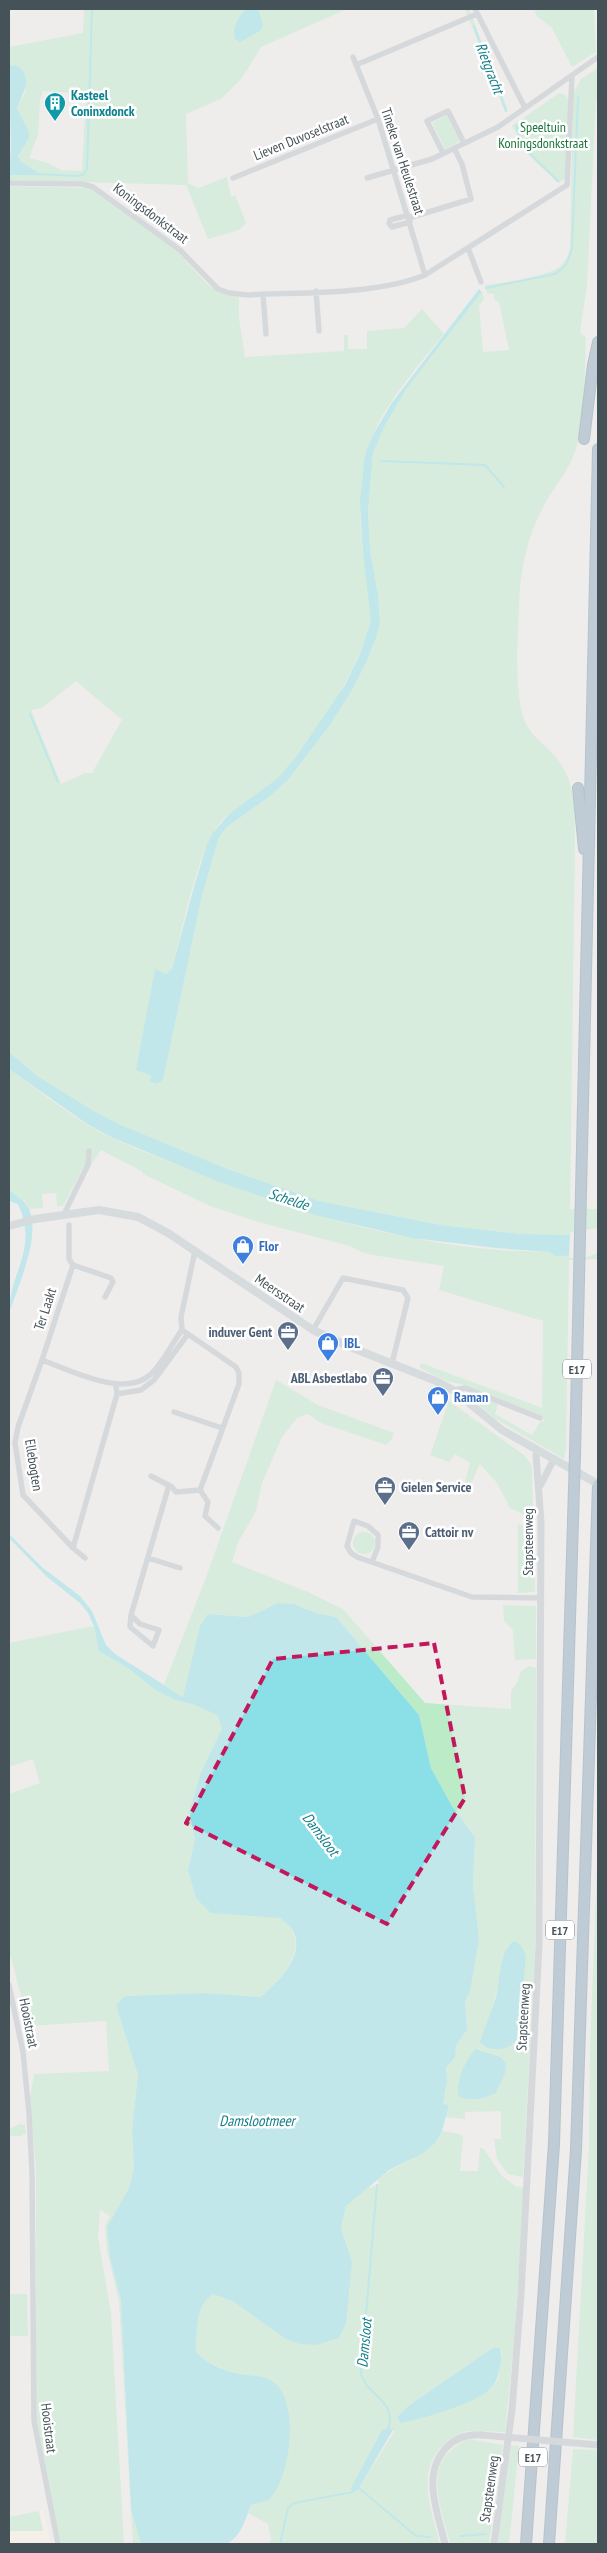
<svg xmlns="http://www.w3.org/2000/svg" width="607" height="2553" font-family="'PT Sans Narrow',sans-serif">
<rect width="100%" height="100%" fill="#efecec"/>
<path fill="#faf1e4" d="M43,2510L51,2544H9V2531H42L39,2511Z"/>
<path fill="#bbebc7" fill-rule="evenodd" d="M84,9H347L261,47L242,78L221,99L186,114L188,183L198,188L227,177L231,197L235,195L246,223L239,230L208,239L186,185L9,180V175H36L21,162L18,155L29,138L25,124L17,108L26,91L15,65L9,66V47L83,33ZM43,91L86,94L82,171L61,170L48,163L29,158L38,135L40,100Z
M465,9H469L508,110L505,111Z
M534,9H594L596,52L572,67L552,28L537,16Z
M598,68V99L596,102L587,285L580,333L586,337C584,373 587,414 576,449C570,467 560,480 550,495C529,529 520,566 519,606C518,635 514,693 524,719C531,737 543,742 555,756C577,782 575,814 575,846L570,1209H598V1230L569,1235L522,1234L441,1225L319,1201L225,1168L121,1125L92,1110L36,1075L9,1052V186L87,188L95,190L178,252L207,284L228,296L239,297V318L245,357L344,351V335H348V349H367V331L404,328L422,309L444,334C423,359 383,406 373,436C362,464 358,514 362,544C365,571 378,606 368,633C351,679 313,746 277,779C259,795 235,805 220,823C197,850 182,932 172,969L166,974L155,970L152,1076L157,1084L163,1080L202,896L219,837L227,827L269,797L288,780L330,725L351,692L365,665L376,638L380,623L378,595L370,550L368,512L373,453L384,427L407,388L482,292L484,299L479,306L483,352L509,350L499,302L494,299V294L487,293L485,285C503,283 543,277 558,268C565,263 568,256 570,248L573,94L581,79ZM76,681L122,720L92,773H85L61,784L31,710L42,708Z
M559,93L564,94L569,99L566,178L558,183L529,155L512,126Z
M447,115L460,141L445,149L432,123Z
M9,1069C34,1087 59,1107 86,1124C116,1142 151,1154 183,1167C309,1219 461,1262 598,1250V1259L569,1260L566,1448L564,1459L494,1418L465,1393L498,1404L495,1414L532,1435L540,1422L544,1421L542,1416L461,1384L449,1382L420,1368L421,1363L542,1408L543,1321L439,1290L444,1266L379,1256L364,1253L350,1246L262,1223L210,1206L143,1174V1172L101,1150L90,1166L82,1170L63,1206H57L56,1193L42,1194L43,1208L29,1209L25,1202L9,1190Z
M276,1380L318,1405L394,1433L391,1440L386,1445L321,1423L308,1414L297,1418L282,1437L262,1483L256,1511L238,1543L232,1562L308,1592L343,1609L425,1703L511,1709V1691L517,1683L521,1671L529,1666L536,1668L535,1948L523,2177L508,2174L497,2159L494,2139H501V2111L465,2112V2119L446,2117L449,2105L443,2104L447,2082L446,2068L454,2057L456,2045L467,2030L465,2001L470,1992L479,1940L473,1885L475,1837L452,1806L431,1768L419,1715L336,1617L316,1613L294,1604L278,1603L248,1617L208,1614L184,1697L164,1685L208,1572ZM508,1945L526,1956L519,2035L495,2050L482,2045L481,2039L490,2018ZM477,2049L501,2057L506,2063L505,2074L496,2093L482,2098L468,2100Z
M449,1401L524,1455L532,1466L533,1519L510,1508L497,1483L480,1464L470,1486L465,1482L470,1463L455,1454L449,1462L430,1455Z
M518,1524L534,1531L535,1592L518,1593Z
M353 1543a11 11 0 1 1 22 0a11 11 0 1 1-22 0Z
M503,1605L536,1606V1659L515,1660L513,1630L504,1621Z
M94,1626L100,1651L128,1668L157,1691L175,1700L192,1704L217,1715L222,1728L200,1775L189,1812L195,1839L188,1870C212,1884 235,1902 260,1914C266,1918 276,1915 282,1919C314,1944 282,1979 260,1997L205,1993L125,1996L118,2012L138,2075L132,2129L134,2167L129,2188L107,2227L110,2258L121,2300L131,2510L141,2544H133L119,2301L107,2251L105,2226L110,2216L100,2210L98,2237L111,2313L124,2544H61L43,2464L36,2420V2169L30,2098L34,2074L109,2071L106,2021L29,2026L9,1950V1794L40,1783L33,1759L9,1767V1643Z
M598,1840V2440L573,2437L589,2147L590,2048Z
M20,2124L25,2125L26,2133L21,2136H9V2129Z
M442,2131L459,2134L463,2137L460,2171H478L480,2148H483L502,2176L515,2186L524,2188L515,2331L505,2432C494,2432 481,2430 470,2431C460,2432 450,2438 443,2445C415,2473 432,2511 440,2544H268L271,2540L268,2524L248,2513L250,2506L264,2501L290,2435L287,2405L261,2376C237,2375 213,2369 196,2352C197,2332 195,2306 213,2294L234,2302L284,2338L352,2261L341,2229L346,2206L369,2186L370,2188L380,2183L377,2180C399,2162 427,2156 442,2131ZM494,2347L499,2348L502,2353L498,2379L491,2389L445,2410L401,2423L397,2417L408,2406ZM394,2428V2432L358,2490L352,2493Z
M9,2294H27L28,2336H9Z
M469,2439L503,2445L489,2544H450C441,2505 419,2460 469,2439Z
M511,2445L519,2446L509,2544H497Z
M573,2449L598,2450V2544H565Z
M39,2511L43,2531H9V2517Z"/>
<path fill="#8ae0e6" d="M246,9H258L263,25L260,31L240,42L235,39C232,28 238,16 246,9Z
M15,65C35,75 23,93 17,108L29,132V138L18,156L21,162L37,172L36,175H9L11,146L9,66Z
M479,289L482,292L407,388L384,427L373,453L368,512L370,550L378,595L380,623L376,638L365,665L351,692L330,725L288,780L269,797L227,827L219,837L202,896L163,1080L157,1084L149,1081L152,1076L136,1070L155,969L166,974L172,969L195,883L206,847L212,834L230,813L278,778L296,757L345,685L360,654L371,621L362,542L360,501L365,455L373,435L391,404Z
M9,1052L36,1075L92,1110L121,1125L225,1168L319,1201L441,1225L522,1234L569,1235L598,1230L586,1255L555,1256L549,1252L496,1248L412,1238L315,1215L219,1182L111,1137L87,1124L9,1069Z
M9,1190C14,1194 20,1198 24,1202C47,1225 17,1288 9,1314C9,1271 39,1251 18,1204L9,1201Z
M9,1534L43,1568L80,1596L92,1611L106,1645L115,1654L183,1697L200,1626L208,1614L248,1617L278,1603L294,1604L316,1613L336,1617L419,1715L431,1768L452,1806L475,1837L473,1885L479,1940L470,1992L465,2001L467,2030L456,2045L455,2057L446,2068L447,2082L443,2104L449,2105L442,2131L435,2143L423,2153L389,2170L346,2206L341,2229L352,2261L346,2323L339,2338L316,2345L300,2344L284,2338L234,2302L213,2294C195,2306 197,2332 196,2352C210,2366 228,2373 248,2375C257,2376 265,2376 273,2382C300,2400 291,2475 271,2497C266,2503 257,2502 250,2506C246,2520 240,2538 226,2544H141L131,2510L121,2300L110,2258L107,2227L129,2188L134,2167L132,2129L138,2075L118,2012L117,2004L125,1996L205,1993L260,1997C277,1984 309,1952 291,1928C288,1924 284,1921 280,1918L211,1913L196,1898L188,1870L195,1839L189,1812L200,1775L222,1728L217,1715L192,1704L175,1700L157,1691L128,1668L99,1651L94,1626L88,1613L80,1603L46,1576L9,1538Z
M514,1941L521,1945L526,1956L519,2035C514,2050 490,2055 480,2042C484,2027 492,2012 496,1997C500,1982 499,1950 514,1941Z
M476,2049L501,2057L506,2063L505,2074L496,2093C485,2098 470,2103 459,2096C454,2084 467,2057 476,2049Z
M494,2347L499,2348C503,2354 501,2360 500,2367C498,2375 497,2382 491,2388C476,2404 423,2418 401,2423L397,2417L408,2406Z
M394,2428L358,2490L352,2493L351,2488L382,2430Z"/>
<path fill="#efecec" d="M598,1228V1253L587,1257L569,1258L570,1232Z"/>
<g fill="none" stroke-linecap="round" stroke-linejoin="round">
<path stroke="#8ae0e6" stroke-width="2" d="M474,26L506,111
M516,125L523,147L558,181
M35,174L78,176L84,174L87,169L92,9
M486,288L555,274C566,267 569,261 572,248L578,97
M381,461L485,465L504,487
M30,714L58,782
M377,2185L361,2374C368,2398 400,2401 387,2432
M360,2489L416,2536L430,2537
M460,2536L486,2534
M280,2544L288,2508L294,2503L353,2492"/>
<g stroke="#7191a5" stroke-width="12">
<path id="motorway" d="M584,439L593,365L598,342
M578,788L584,849
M575,1454L598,449
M526,2544L554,2144L574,1488
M549,2544L576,2150L598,1485"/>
</g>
<path stroke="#b8c2c8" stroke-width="5.5" d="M475,9L525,108
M353,57L378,119L425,275
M356,65L477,14
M443,153L427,121L448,111L464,143
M233,178L378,119
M367,178L432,159L498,127L598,57
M9,183L82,184L93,187L180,250L218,289L229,293L248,295C303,292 376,295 425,275L567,185L572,76
M408,215L390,220L389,223L392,227L410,222
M409,218L471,199L462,164L454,148
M468,248L481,282
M316,291L319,331
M263,294L266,334
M64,1214L88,1165L89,1151
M69,1225V1259L73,1265
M313,1330L343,1278L403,1290L408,1298L392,1363
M42,1360L73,1265L111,1278L113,1282L105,1297
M116,1386L117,1394L73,1548L23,1495L15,1443L18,1427L42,1360C70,1370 125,1399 151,1374C163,1363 172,1343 182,1330
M453,1390L465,1388L540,1418
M117,1394L141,1390L154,1380L188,1334
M174,1412L222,1428
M151,1476L172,1487L176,1492L200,1490L239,1384V1373L236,1367L182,1330L181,1317L195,1251
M200,1490L208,1502L205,1516L218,1528
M73,1548L85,1558
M148,1558L180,1568
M372,1562L378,1547V1535L368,1526L354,1521L347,1546L351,1553L357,1557L472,1597L540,1598
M131,1615L130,1627L153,1646L159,1630L140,1624L131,1615L169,1485
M9,1985L23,2052L29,2113L32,2173L34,2421L58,2544"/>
<path stroke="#b8c2c8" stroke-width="7" d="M540,1486L554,1459
M445,2544C438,2513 421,2475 446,2448C456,2437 468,2434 482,2435
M494,2544L512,2410L521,2295L539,1945L541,1522L536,1455L539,1451"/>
<path stroke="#b8c5cd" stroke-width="8" d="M9,1226L35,1219L99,1210L138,1217L168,1233L313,1330L350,1347L436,1381L453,1390L502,1430L598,1484"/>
<use href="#motorway" stroke="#85a5b9" stroke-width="10"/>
<g stroke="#7191a5" stroke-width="12" stroke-linecap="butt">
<path id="motorway-bridge" d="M574,1488L575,1454"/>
</g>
<path stroke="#b8c2c8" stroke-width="7" d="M482,2435L598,2445"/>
<use href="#motorway-bridge" stroke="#85a5b9" stroke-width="10"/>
</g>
<path d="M0 0H607V2553H0ZM434,1643L465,1798L387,1924L186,1823L273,1659Z" fill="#efecec" fill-opacity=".55" fill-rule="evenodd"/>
<path fill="none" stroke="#c2185b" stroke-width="4" stroke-dasharray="10 6" stroke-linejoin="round" d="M434,1643L465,1798L387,1924L186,1823L273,1659Z"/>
<defs>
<g id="building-pin" transform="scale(1.125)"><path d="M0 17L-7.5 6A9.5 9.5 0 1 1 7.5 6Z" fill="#0f9aa8" stroke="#fff"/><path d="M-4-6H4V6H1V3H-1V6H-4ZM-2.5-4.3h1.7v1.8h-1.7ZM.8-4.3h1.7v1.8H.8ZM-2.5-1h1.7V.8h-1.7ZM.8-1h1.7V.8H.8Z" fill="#fff"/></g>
<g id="shop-pin" transform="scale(1.125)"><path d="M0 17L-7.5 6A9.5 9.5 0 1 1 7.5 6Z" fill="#3f7fe0" stroke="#fff"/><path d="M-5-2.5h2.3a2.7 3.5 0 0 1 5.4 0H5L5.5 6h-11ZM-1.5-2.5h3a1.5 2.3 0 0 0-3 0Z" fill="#fff"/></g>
<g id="office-pin" transform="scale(1.125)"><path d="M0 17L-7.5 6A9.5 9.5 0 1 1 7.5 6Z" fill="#5c6f8a" stroke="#fff"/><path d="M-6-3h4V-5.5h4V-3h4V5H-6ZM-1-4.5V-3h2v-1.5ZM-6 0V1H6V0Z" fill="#fff"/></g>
</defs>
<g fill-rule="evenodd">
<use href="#building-pin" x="55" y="103"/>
<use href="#shop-pin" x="243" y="1246"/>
<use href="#office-pin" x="288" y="1332"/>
<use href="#shop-pin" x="328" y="1343"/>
<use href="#office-pin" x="383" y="1378"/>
<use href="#shop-pin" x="438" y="1397"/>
<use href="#office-pin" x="385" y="1487"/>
<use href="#office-pin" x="409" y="1532"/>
</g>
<g text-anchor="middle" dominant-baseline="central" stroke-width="5" stroke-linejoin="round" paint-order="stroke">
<g fill="#fff" stroke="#7d868a" stroke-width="1">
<rect x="563" y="1359.5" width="28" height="19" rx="4"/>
<rect x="546" y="1920.5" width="28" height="19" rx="4"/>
<rect x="519" y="2447.5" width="28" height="19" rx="4"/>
</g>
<g font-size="12" font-weight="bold" fill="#455258">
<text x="577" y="1369">E17</text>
<text x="560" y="1930">E17</text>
<text x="533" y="2457">E17</text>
</g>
<g font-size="14" font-weight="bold" fill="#0d838f" stroke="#fff" text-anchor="start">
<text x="71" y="95">Kasteel<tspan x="71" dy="16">Coninxdonck</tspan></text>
</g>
<g font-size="14" fill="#1b753b" stroke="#fff">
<text x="543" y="127">Speeltuin<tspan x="543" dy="16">Koningsdonkstraat</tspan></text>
</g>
<g font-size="14" fill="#455258" stroke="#fff">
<text transform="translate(301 137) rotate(-22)">Lieven Duvoselstraat</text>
<text transform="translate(403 161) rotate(72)">Tineke van Heulestraat</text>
<text transform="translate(151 213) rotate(37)">Koningsdonkstraat</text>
<text transform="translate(280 1293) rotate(34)">Meersstraat</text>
<text transform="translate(45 1309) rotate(-72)">Ter Laakt</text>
<text transform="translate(34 1465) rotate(81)">Ellebogten</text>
<text transform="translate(528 1542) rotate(-90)">Stapsteenweg</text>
<text transform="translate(523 2017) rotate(-87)">Stapsteenweg</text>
<text transform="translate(29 2023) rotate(79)">Hooistraat</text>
<text transform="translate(49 2428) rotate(83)">Hooistraat</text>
<text transform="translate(489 2489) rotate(-82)">Stapsteenweg</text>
</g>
<g font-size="14" font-weight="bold" fill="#366cbe" stroke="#fff" text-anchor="start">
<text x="259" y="1246">Flor</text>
<text x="344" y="1343">IBL</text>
<text x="454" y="1397">Raman</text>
</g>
<g font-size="14" font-weight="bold" fill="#4e5e75" stroke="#fff" text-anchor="end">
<text x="272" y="1332">induver Gent</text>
<text x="367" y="1378">ABL Asbestlabo</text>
<text x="401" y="1487" text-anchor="start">Gielen Service</text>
<text x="425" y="1532" text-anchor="start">Cattoir nv</text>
</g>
<g font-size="15" font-style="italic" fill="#138088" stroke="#fff">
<text transform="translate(490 68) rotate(69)">Rietgracht</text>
<text transform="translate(289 1199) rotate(18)">Schelde</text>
<text transform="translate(321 1834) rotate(53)">Damsloot</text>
<text x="257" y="2120">Damslootmeer</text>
<text transform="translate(364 2343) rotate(-85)">Damsloot</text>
</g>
</g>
<rect width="607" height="2553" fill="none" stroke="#455258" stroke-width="20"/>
</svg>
